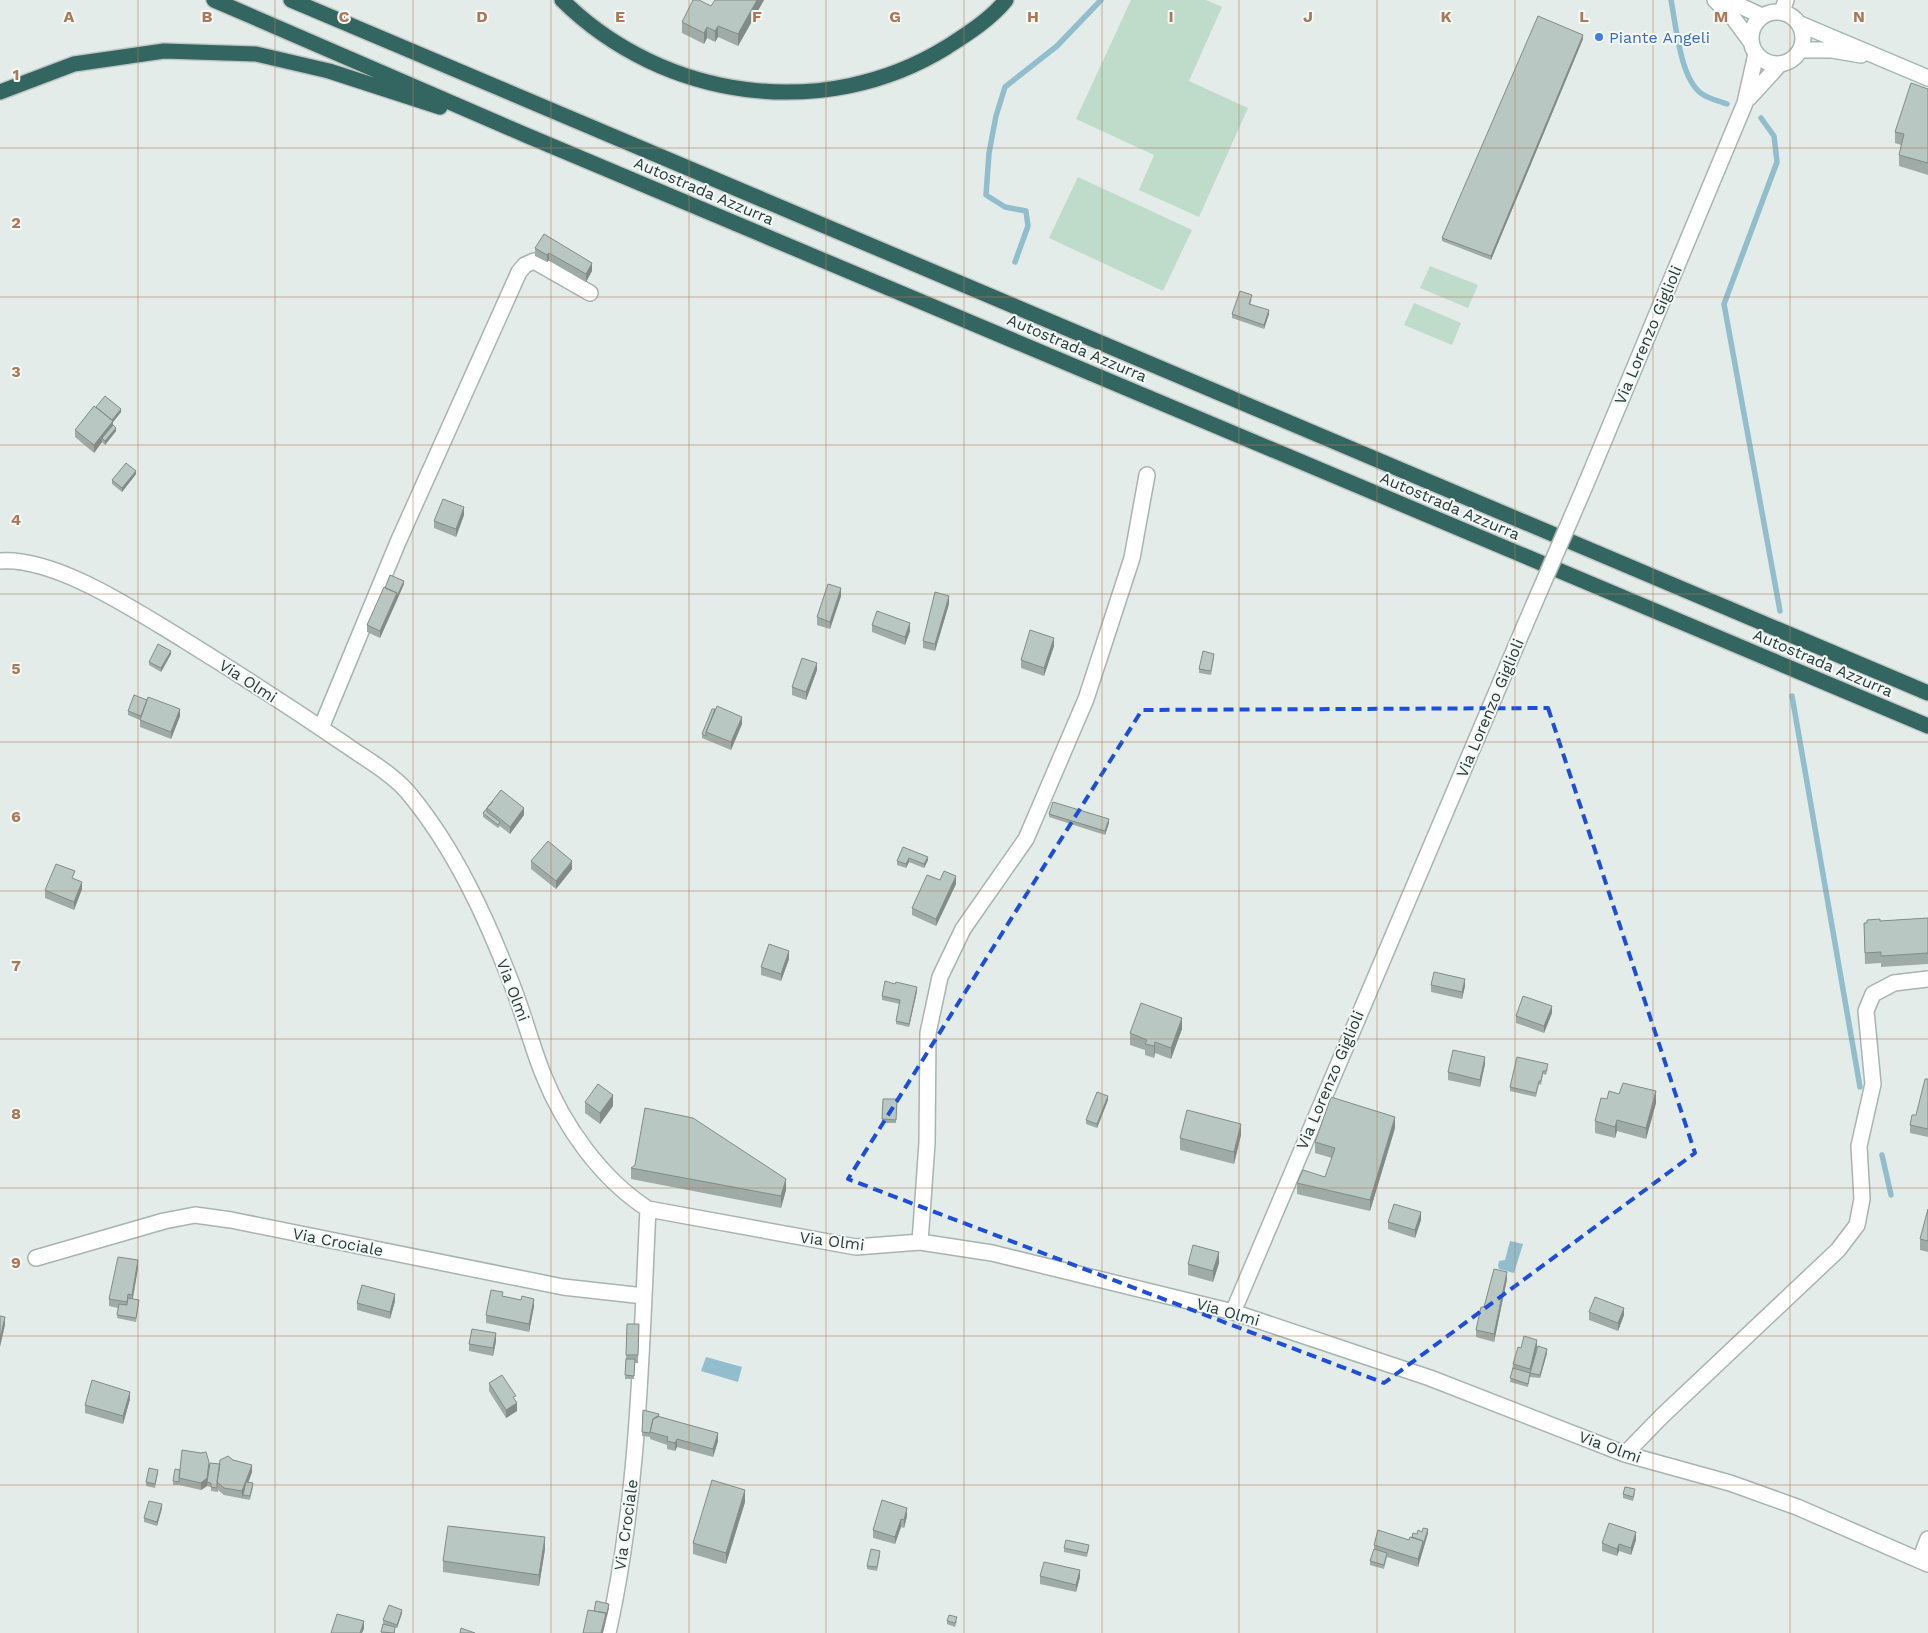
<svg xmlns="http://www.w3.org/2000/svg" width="1928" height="1633" font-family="'Work Sans',sans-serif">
<rect width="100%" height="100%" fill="#e4ece9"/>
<path fill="#bfdbc9" d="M1131,0H1206L1222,7L1189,81L1248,108L1199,217L1139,190L1154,155L1076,119Z
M1078,177L1192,230L1163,291L1049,238Z
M1430,266L1478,285L1468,308L1420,288Z
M1414,303L1461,323L1452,345L1404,325Z"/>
<path fill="#91bdcc" d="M1510,1241L1523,1244L1514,1273L1499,1269L1498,1266L1499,1261L1505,1260Z
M706,1357L742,1367L738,1382L701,1371Z"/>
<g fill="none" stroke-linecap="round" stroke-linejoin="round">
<path stroke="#91bdcc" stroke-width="5.5" d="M1671,0C1676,25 1680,79 1702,94C1709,99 1720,101 1727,104
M1761,118L1774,136L1777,162L1724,304L1780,611
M1015,262L1028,226L1026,211L1005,207L986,195L989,153L996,116L1005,87L1057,46L1101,0
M1792,696L1860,1087
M1882,1155L1891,1195"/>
<g stroke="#a7b4b0" stroke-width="18">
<path id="minor" d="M1782,12L1786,0
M1749,98L1780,64
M1585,486L1745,103L1756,54
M0,561C56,557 136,611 184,640C239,674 293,709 346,745C367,760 395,775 411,796C455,850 486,917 511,982C523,1012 531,1044 543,1074C563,1125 601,1179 648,1209L856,1247L920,1242L992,1253L1233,1312L1430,1378L1625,1454L1730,1483L1797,1507L1928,1564
M321,728L398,542L519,272L525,265L534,261L590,293
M920,1242L927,1143L928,1033L940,977L963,929L1026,839L1086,699L1132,558L1147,475
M36,1258L164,1221L195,1215L231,1220L563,1287L644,1296
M1233,1312L1525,625
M1625,1454L1662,1416L1838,1250L1857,1225L1862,1199L1859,1146L1873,1084L1866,1011L1873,994L1894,983L1928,979
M1920,1560L1928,1539
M608,1633C639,1494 641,1351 648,1209"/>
</g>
<g stroke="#a3b7b2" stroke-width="18">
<path id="secondary" d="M1715,0L1734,19L1751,42
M1727,0L1762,16
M1751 38a26 26 0 1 1 52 0a26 26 0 1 1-52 0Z
M1800,24L1928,78
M1801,50H1832L1861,55"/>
</g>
<g stroke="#c2c8c7" stroke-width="18">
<path id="motorway" d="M214,0L528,136L1928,726
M291,0L1928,693
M562,0C663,100 824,123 947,47C967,34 991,19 1006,0
M0,92L74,64L164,51L256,54L329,71L440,107"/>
</g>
<use href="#minor" stroke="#fff" stroke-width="15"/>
<use href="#secondary" stroke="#fff" stroke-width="15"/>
<use href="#motorway" stroke="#336660" stroke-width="15"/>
<g stroke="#a7b4b0" stroke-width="18" stroke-linecap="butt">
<path id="minor-bridge" d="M1525,625L1585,486"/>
</g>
<use href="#minor-bridge" stroke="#fff" stroke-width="15"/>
</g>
<path fill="#9faba7" d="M764,0L738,46L718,37L715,42L707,38L704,44L682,33V22L711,6Z
M1583,39L1491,260L1442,241V238Z
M1928,89V175L1899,166V155L1901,145L1895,143V132Z
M535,248L592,271L586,282L549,260L547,262L535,256Z
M1252,299L1250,305L1269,314L1264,329L1232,318V314Z
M96,407L121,412L113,422V425L116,431L105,445L102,442L94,453L75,437V430Z
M136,474L122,492L112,484V480Z
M464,515L456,537L434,528V521Z
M404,584L380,638L367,632V625L385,588Z
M841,596L830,629L817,625V617Z
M949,604L935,651L923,648V641Z
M872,625L910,631L905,645L872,632Z
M1054,646L1044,676L1021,668V660Z
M171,654L161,672L149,665V662Z
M1214,657L1211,675L1199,673V669Z
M817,670L806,700L792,695V687Z
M147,700L180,716L171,739L140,727V720L128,715V711Z
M712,709L742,724L731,750L702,738V734Z
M501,790L524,815L510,834L500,826L498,828L483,817V813Z
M1049,814L1109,823L1105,835L1049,817Z
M903,847L928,860L924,868L909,862L906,868L897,865V861Z
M531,861L572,869L556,889L531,869Z
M75,879L82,889L74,910L45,898V890Z
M940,880L956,884L936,926L912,915V908Z
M1928,918V964L1881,967V963L1865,964L1864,923L1880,921Z
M789,959L781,981L761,975V967Z
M1431,985L1465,986L1462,999L1431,992Z
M917,991L909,1027L896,1024V1021L900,1004L882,1000V996Z
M1552,1013L1544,1033L1516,1023V1016Z
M1182,1029L1171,1059L1155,1053L1154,1058L1145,1055V1050L1130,1045V1033Z
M1485,1064L1480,1087L1448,1080V1072Z
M1548,1068L1546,1075L1543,1074L1541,1085L1539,1084L1536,1097L1510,1091V1087Z
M1928,1079V1137L1910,1133V1125L1916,1115Z
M883,1099H897L896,1123H882Z
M1108,1100L1097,1128L1086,1124V1120Z
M585,1102L613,1106L600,1124L585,1113Z
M1656,1103L1646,1139L1617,1131L1615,1138L1595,1133V1121Z
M1395,1128L1370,1211L1297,1194V1183L1325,1177L1332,1158L1315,1153V1142Z
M1241,1135L1234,1164L1180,1150V1138Z
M631,1168L786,1190L781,1208L631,1179Z
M1928,1209V1252L1920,1250V1239Z
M1421,1220L1415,1238L1388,1229V1222Z
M1219,1263L1213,1282L1188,1275V1264Z
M138,1268L133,1299L139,1303L136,1322L117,1318L118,1308L109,1306V1299Z
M1507,1279L1494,1342L1476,1337V1330L1484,1307Z
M503,1296L534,1306L529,1332L486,1323V1315Z
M395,1301L390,1319L357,1310V1303Z
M1589,1312L1624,1315L1618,1331L1589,1320Z
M639,1324L638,1363H635L634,1379H625L626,1355Z
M496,1341L493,1356L469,1351V1344Z
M1537,1347L1534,1358L1547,1353L1540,1378L1530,1377L1528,1387L1510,1382L1513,1364L1521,1348Z
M489,1383L516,1402L517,1411L506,1418L489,1391Z
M130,1399L123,1424L85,1413V1405Z
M643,1410L718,1441L713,1457L677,1447L675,1451L667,1449V1445L650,1439V1437L642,1436Z
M233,1460L252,1472L248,1482L253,1487L250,1500L224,1495L218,1490V1492L211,1491V1487L207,1486L201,1490L179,1485H173V1481L180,1470L220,1464Z
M158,1473L155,1488L146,1486V1482Z
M1635,1493L1633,1501L1623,1498V1494Z
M745,1502L726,1564L693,1554V1543Z
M162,1508L157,1526L144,1522V1518Z
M907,1516L904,1528L901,1527L895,1544L873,1538V1530Z
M1428,1533L1418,1567L1387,1557L1384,1569L1370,1565V1561L1374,1549V1545L1409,1540L1412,1537L1417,1534Z
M1636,1540L1631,1555L1619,1551L1617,1556L1602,1551V1543Z
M1064,1548H1089L1087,1557L1064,1552Z
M545,1549L539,1586L443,1572V1561Z
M880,1555L877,1571L867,1569V1566Z
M1040,1576L1080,1577L1076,1592L1040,1584Z
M402,1613L397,1628H395V1633H381L383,1624L391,1626L383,1624V1620Z
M947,1621H957L955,1627L947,1624Z"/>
<path fill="#828b88" d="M757,0H764L738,46V34Z
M718,26V37L715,42V31Z
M707,27V38L704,44V33Z
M1583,35V39L1491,260V256Z
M549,253V260L547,262V255Z
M592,263V271L586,282V274Z
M1269,310V314L1264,329V325Z
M121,409V412L113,422V429L102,438V442L94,453V445Z
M116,428V431L105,445V441Z
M136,471V474L122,492V488Z
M464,507V515L456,537V529Z
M404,581V584L397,600V596Z
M841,588V596L830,629V622Z
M397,593V600L380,638V631Z
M949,596V604L935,651V644Z
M910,623V631L905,645V637Z
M1054,638V646L1044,676V668Z
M171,651V654L161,672V668Z
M817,663V670L806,700V692Z
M180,709V716L171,739V732Z
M742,717V724L731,750V742Z
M524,808V815L510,834V827Z
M1109,819V823L1105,835V831Z
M928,857V860L924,868V864Z
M909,858V862L906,868V864Z
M572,861V869L556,889V881Z
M956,876V884L936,926V919Z
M82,882V889L74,910V902Z
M789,951V959L781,981V974Z
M1465,979V986L1462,999V992Z
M917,987V991L909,1027V1024Z
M1552,1006V1013L1544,1033V1026Z
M1182,1018V1029L1171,1059V1048Z
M1155,1042V1053L1154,1058V1046Z
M1485,1057V1064L1480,1087V1080Z
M1656,1091V1103L1646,1139V1128Z
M613,1095V1106L600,1124V1113Z
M1108,1096V1100L1097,1128V1124Z
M1395,1117V1128L1370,1211V1200Z
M1617,1120V1131L1615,1138V1127Z
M1241,1124V1135L1234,1164V1152Z
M786,1179V1190L781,1208V1196Z
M1421,1212V1220L1415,1238V1230Z
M1219,1252V1263L1213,1282V1271Z
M138,1260V1268L132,1302V1295Z
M1507,1272V1279L1494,1342V1334Z
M395,1294V1301L390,1319V1312Z
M534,1299V1306L529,1332V1324Z
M1624,1308V1315L1618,1331V1323Z
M5,1317V1325L0,1347V1339Z
M496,1333V1341L493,1356V1348Z
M1537,1340V1347L1531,1373H1530V1369Z
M1547,1349V1353L1540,1378V1375Z
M130,1392V1399L123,1424V1416Z
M517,1403V1411L506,1418V1410Z
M718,1433V1441L713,1457V1449Z
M677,1439V1447L675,1451V1443Z
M209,1462L207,1486L201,1490V1483Z
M252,1465V1472L244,1495H243L242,1499V1491Z
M745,1490V1502L726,1564V1553Z
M162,1504V1508L157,1526V1522Z
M907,1508V1516L904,1528V1520Z
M901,1519V1527L895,1544V1537Z
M1428,1529V1533L1418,1567V1559Z
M1636,1532V1540L1631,1555V1548Z
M545,1537V1549L539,1586V1575Z
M1619,1544V1551L1617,1556V1549Z
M1080,1570V1577L1076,1592V1585Z
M609,1604V1608L603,1633H601Z
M402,1610V1613L397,1628V1625Z
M364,1621V1629L362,1633H360Z"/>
<path fill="#b9c7c2" stroke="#828b88" d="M693,0H699L711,6L715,0H757L738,34L718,26L715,31L707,27L704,33L682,22Z
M1538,16L1583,35L1491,256L1442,238Z
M1911,83L1928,89V163L1899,155L1904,134L1895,132Z
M544,234L592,263L586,274L549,253L547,255L535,248Z
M1240,291L1252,295L1249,304L1269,310L1264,325L1232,314Z
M105,396L121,409L112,420L96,407Z
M94,406L113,421L94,445L75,430Z
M113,425L116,428L105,441L102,438Z
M126,463L136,471L122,488L112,480Z
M443,499L464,507L456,529L434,521Z
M390,575L404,581L397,596V593L385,588Z
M828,584L841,588L830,622L817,617Z
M384,587L397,593L380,631L367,625Z
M935,592L949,596L935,644L923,641Z
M877,611L910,623L905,637L872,625Z
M1030,630L1054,638L1044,668L1021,660Z
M158,644L171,651L161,668L149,662Z
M1203,651L1214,654L1211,671L1199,669Z
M802,658L817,663L806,692L792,687Z
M134,695L147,700L141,716L128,711Z
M148,697L180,709L171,732L140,720Z
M717,706L742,717L731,742L706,732Z
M712,709H715L706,732V736L702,734Z
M501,790L524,808L510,827L487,808Z
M493,801L487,808V812L500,822L498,825L483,813Z
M1053,802L1109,819L1105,831L1049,814Z
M548,841L572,861L556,881L531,861Z
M903,847L928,857L924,864L909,858L906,864L897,861Z
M56,864L75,871L72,878L82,882L74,902L45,890Z
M944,871L956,876L936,919L912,908L927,875L940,880Z
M1928,918V953L1881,956V952L1865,953L1864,923H1867V920L1880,919V921Z
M769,944L789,951L781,974L761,967Z
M1434,972L1465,979L1462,992L1431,985Z
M885,981L895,984L896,982L917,987L909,1024L896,1021L900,1000L882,996Z
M1523,996L1552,1006L1544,1026L1516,1016Z
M1141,1003L1182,1018L1171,1048L1155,1042L1154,1046L1145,1044L1147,1040L1130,1033Z
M1453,1050L1485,1057L1480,1080L1448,1072Z
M1517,1057L1548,1064L1546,1071H1543L1541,1081H1539L1536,1093L1510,1087Z
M1925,1079H1928V1129L1910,1125L1912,1115H1916Z
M1623,1083L1656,1091L1646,1128L1617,1120L1615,1127L1595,1121L1601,1098L1607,1099L1609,1091L1619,1094Z
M598,1084L613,1095L600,1113L585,1102Z
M1097,1092L1108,1096L1097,1124L1086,1120Z
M1331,1097L1395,1117L1370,1200L1297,1183L1303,1170L1325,1177L1335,1148L1315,1142Z
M883,1099H897L896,1120L882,1119Z
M645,1108L693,1118L786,1179L781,1196L631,1168L635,1165Z
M1187,1110L1241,1124L1234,1152L1180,1138Z
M1394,1204L1421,1212L1415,1230L1388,1222Z
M1928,1209V1241L1920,1239Z
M1193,1245L1219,1252L1213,1271L1188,1264Z
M118,1257L138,1260L132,1295L128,1294L127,1302L109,1299Z
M1494,1269L1507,1272L1494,1334L1476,1330L1481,1307H1484Z
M362,1285L395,1294L390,1312L357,1303Z
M491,1290L503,1292L502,1296L521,1300L522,1296L534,1299L529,1324L486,1315Z
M1595,1297L1624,1308L1618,1323L1589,1312Z
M128,1298L139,1300L136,1318L117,1315L119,1304L127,1305Z
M0,1316L5,1317L0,1339Z
M627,1324H639L638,1355H626Z
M472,1329L496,1333L493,1348L469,1344Z
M1524,1336L1537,1340L1530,1369L1513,1364L1518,1347L1521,1348Z
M1538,1346L1547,1349L1540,1375L1530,1373Z
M626,1359H635L634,1376L625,1375Z
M1513,1368L1530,1373L1528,1384L1510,1378Z
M502,1375L516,1396L513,1397L517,1403L506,1410L489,1383Z
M92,1380L130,1392L123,1416L85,1405Z
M643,1410L659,1414L658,1417L653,1419L650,1433L642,1432Z
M657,1416L718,1433L713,1449L677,1439L675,1443L667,1441L668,1437L650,1432L653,1419Z
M182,1450L201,1453L206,1452L209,1462L207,1478L201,1483L179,1478Z
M228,1456L233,1460L252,1465L242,1491L224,1488L217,1482L220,1460Z
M210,1463L220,1464L217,1482V1488L211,1487V1483L207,1482Z
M149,1468L158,1470L155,1484L146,1482Z
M175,1469L180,1470L179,1482L173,1481Z
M712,1480L745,1490L726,1553L693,1543Z
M246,1482L253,1483L250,1496L243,1495Z
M1625,1487L1635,1489L1633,1497L1623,1494Z
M882,1500L907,1508L904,1520L901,1519L895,1537L873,1530Z
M149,1501L162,1504L157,1522L144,1518Z
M1609,1523L1636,1532L1631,1548L1619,1544L1617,1549L1602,1543Z
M448,1526L545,1537L539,1575L443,1561Z
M1423,1528L1428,1529L1423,1545V1541L1412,1537L1413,1533L1417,1534L1418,1530L1422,1532Z
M1378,1530L1409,1540L1410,1537L1423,1541L1418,1559L1374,1545Z
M1066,1540L1089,1545L1087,1553L1064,1548Z
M871,1549L880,1551L877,1567L867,1566Z
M1374,1549L1387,1553L1384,1565L1370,1561Z
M1044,1562L1080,1570L1076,1585L1040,1576Z
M596,1601L609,1604L606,1617V1613L594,1611Z
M389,1605L402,1610L397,1625L383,1620Z
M588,1610L606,1613L601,1633H583Z
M337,1614L364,1621L360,1633H331Z
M949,1615L957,1617L955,1623L947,1621Z
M383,1624L395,1627L394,1633L381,1632Z
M461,1628L475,1633H460Z"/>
<path fill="none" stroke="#1d4ed8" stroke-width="4" stroke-dasharray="10 6" stroke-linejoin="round" d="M1548,708L1695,1153L1384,1383L848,1179L1142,710Z"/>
<path fill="none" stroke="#ab795a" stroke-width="1" stroke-opacity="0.55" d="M138,0V1633M275,0V1633M413,0V1633M551,0V1633M689,0V1633M826,0V1633M964,0V1633M1102,0V1633M1239,0V1633M1377,0V1633M1515,0V1633M1653,0V1633M1790,0V1633M0,148H1928M0,297H1928M0,445H1928M0,594H1928M0,742H1928M0,891H1928M0,1039H1928M0,1188H1928M0,1336H1928M0,1485H1928"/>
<circle fill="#3f7fe0" stroke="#f4f9f7" stroke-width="2" cx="1599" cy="37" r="5"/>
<g text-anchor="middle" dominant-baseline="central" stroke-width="4" stroke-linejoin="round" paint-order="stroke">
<g font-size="16" fill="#366cbe" stroke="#f4f9f7" text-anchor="start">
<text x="1609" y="37">Piante Angeli</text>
</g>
<g font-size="16" fill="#253c38" stroke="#f4f9f7">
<text transform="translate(704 191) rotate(23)">Autostrada Azzurra</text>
<text transform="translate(1648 335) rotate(-67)">Via Lorenzo Giglioli</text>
<text transform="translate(1077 348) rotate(23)">Autostrada Azzurra</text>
<text transform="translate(1450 506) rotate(23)">Autostrada Azzurra</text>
<text transform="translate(1823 663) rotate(23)">Autostrada Azzurra</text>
<text transform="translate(248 681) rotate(33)">Via Olmi</text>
<text transform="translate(1490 708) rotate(-67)">Via Lorenzo Giglioli</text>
<text transform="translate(513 990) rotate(69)">Via Olmi</text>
<text transform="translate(1330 1080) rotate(-67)">Via Lorenzo Giglioli</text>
<text transform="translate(832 1241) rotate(7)">Via Olmi</text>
<text transform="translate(338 1242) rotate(11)">Via Crociale</text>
<text transform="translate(1228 1312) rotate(16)">Via Olmi</text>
<text transform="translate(1610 1447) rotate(20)">Via Olmi</text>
<text transform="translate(626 1525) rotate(-82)">Via Crociale</text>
</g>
</g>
<g font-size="16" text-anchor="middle" font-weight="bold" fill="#ab795a" stroke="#f4f9f7" stroke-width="4" stroke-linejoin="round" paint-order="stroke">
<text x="69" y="22">A</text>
<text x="207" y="22">B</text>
<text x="344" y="22">C</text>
<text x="482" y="22">D</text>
<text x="620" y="22">E</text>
<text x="757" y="22">F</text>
<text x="895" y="22">G</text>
<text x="1033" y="22">H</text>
<text x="1171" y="22">I</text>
<text x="1308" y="22">J</text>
<text x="1446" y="22">K</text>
<text x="1584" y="22">L</text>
<text x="1721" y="22">M</text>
<text x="1859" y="22">N</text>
<text x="16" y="80">1</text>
<text x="16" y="228">2</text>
<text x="16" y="377">3</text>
<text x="16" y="525">4</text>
<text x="16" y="674">5</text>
<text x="16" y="822">6</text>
<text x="16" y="971">7</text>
<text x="16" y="1119">8</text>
<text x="16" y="1268">9</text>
</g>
</svg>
